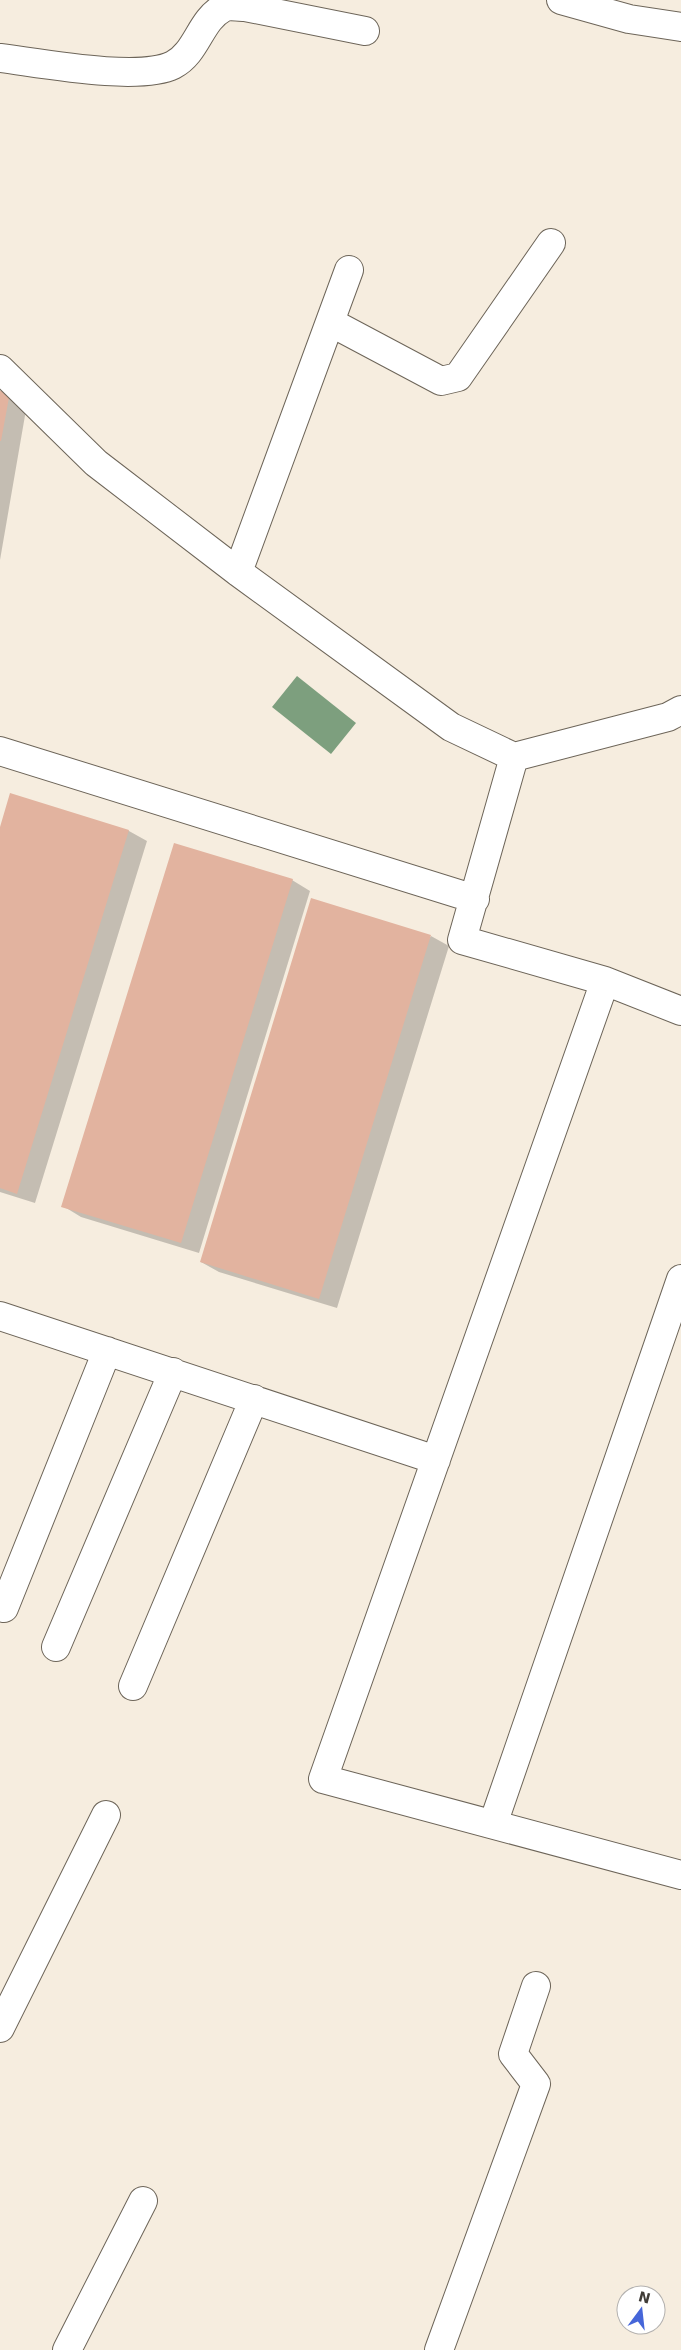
<svg xmlns="http://www.w3.org/2000/svg" width="681" height="2350" font-family="'DejaVu Sans',sans-serif">
<rect width="100%" height="100%" fill="#f6eddf"/>
<path fill="#7d9f7e" d="M297,676L356,723L331,754L272,707Z"/>
<path fill="#0003" d="M0,392L27,404L0,560Z
M11,795L129,831L147,841L35,1203L0,1192V831Z
M292,880L310,891L199,1253L81,1217L63,1206Z
M431,936L449,946L337,1308L219,1272L201,1262Z"/>
<path fill="#e2b39f" d="M0,391L10,392L1,441H0Z
M10,793L129,830L17,1194L0,1188V827Z
M174,843L293,879L181,1243L61,1207Z
M311,898L431,935L319,1299L200,1262Z"/>
<g fill="none" stroke-linecap="round" stroke-linejoin="round">
<g stroke="#6d6559" stroke-width="30">
<path id="minor" d="M561,0L629,19L681,27
M0,58C40,63 139,82 173,65C197,53 200,20 223,8C229,5 239,7 245,7L365,31
M330,322L441,381L458,377L551,243
M0,369L96,463L238,572L451,727L514,757L668,717L681,710
M238,572L349,270
M0,751L475,899
M514,757L462,940L605,981L681,1011
M605,981L323,1779L681,1875
M0,1316L436,1460
M4,1608L107,1351
M56,1647L173,1372
M133,1686L254,1399
M493,1824L681,1279
M0,2028L106,1815
M67,2350L143,2201
M439,2350L536,2084L513,2054L536,1986"/>
</g>
<use href="#minor" stroke="#fff" stroke-width="28"/>
</g>
<g transform="translate(641 2310) rotate(15)"><circle r="24" fill="#ffffff" stroke="#b3b1af"/>
<path d="M0-4L9 19L0 12L-9 19Z" fill="#4666d9"/>
<text y="-8" font-size="14" font-weight="bold" text-anchor="middle" fill="#403c37">N</text>
</g>
</svg>
